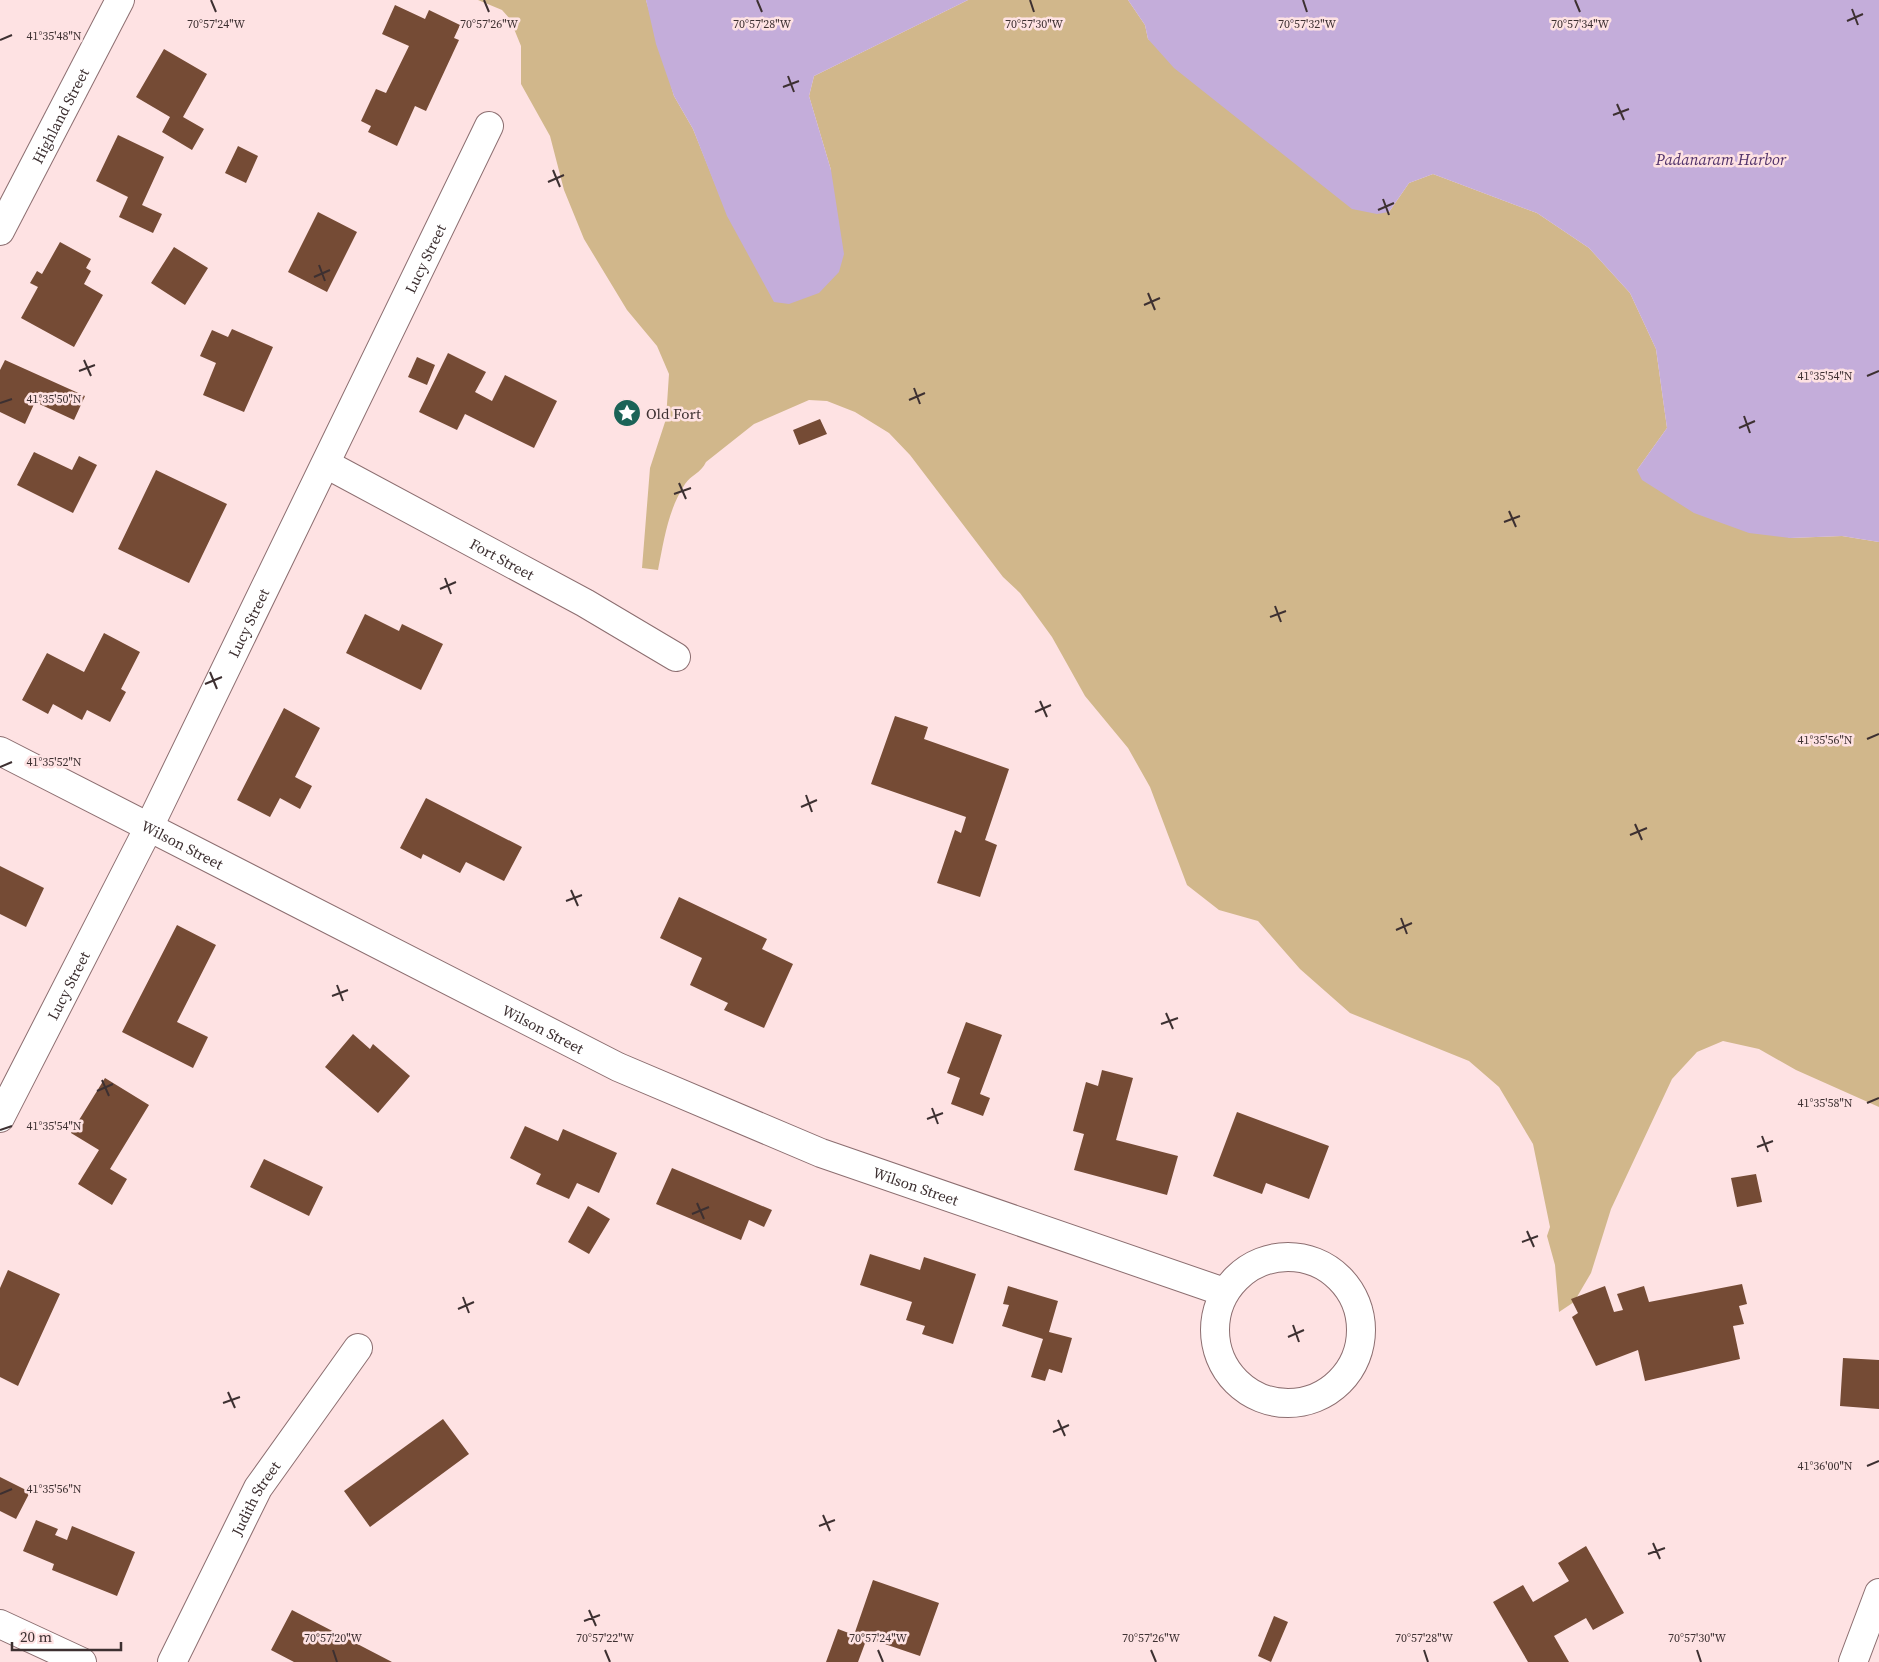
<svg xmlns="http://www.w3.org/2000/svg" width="1879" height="1662" font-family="'Source Serif 4',serif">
<rect width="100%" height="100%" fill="#fee2e3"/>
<path fill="#d1b78b" d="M478,0H646L674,96L693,129L728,216L831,170L809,96L814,76L968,0H1128L1145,25L1148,39L1389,212L1409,183L1433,174L1537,213L1589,248L1630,293L1656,349L1667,428L1637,470L1790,538L1842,536L1879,542V1107L1796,1070L1759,1049L1723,1041L1697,1052L1672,1079L1611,1209L1591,1273L1574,1302L1559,1312L1555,1265L1547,1236L1550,1227L1533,1144L1499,1087L1469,1061L1350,1013L1300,969L1258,921L1219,910L1187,885L1150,787L1128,748L1085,696L1052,637L1020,593L1003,577L910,455L889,433L855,412L827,401L809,400L754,424L706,462C701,473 691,475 685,484C668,510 664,540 658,570L642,568L650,468L666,419L669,374L657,346L627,310L584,239L564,190L550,136L521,84V46L510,19L502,10Z"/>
<path fill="#c4adda" d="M646,0H968L814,76L809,96L831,170L844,254L839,272L819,293L789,304L774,302L727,216L693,129L674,96L656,44Z
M1128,0H1879V542L1842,536L1790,538L1749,533L1694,513L1642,480L1637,470L1667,428L1656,349L1630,293L1589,248L1537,213L1433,174L1409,183L1389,212L1377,214L1352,209L1174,68L1148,39L1145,25Z"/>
<path fill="#754b35" d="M395,5L425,19L429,10L460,25L454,38L459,40L426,111L415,106L397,146L368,132L371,126L361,121L376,89L386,93L409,46L382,34Z
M164,49L207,74L183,117L204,129L192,150L162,132L170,117L136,97Z
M118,135L164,157L142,205L162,214L153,233L119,217L128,197L96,181Z
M238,146L258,156L246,183L225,173Z
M318,212L357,232L327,292L288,272Z
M60,242L91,259L86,268L91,271L84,284L103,295L74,347L21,318L38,287L30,283L37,271L42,274Z
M174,247L208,268L185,305L151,283Z
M232,329L273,347L244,412L203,395L216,363L200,356L212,330L228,337Z
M448,353L486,372L475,392L492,401L505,375L557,401L534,448L465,414L457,430L419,412Z
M417,357L435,365L427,385L408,377Z
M5,360L85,396L74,420L35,402L25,424L0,412V370Z
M820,419L827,434L799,445L793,430Z
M34,452L72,470L79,456L97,465L73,513L17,485Z
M156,470L227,504L189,583L118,549Z
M365,614L399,631L402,624L443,644L421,690L346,653Z
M104,633L140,652L121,689L126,692L110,722L87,710L82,720L53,704L48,714L22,700L47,653L84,672Z
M284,708L320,728L295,777L312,786L300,809L280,798L270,817L237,800Z
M895,716L928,727L924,739L1009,769L985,840L997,845L980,897L937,883L955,830L961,833L966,817L871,784Z
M426,798L522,847L504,881L466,862L460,873L423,854L421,859L400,848Z
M0,866L44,888L26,927L0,914Z
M679,897L767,939L762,949L793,964L764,1028L724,1010L728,1003L690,985L702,958L660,938Z
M177,925L216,945L177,1022L208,1037L193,1068L122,1032Z
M966,1022L1002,1035L980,1094L990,1098L983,1116L951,1104L960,1078L947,1073Z
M353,1034L370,1049L373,1044L410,1076L378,1113L325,1067Z
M1102,1070L1133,1078L1116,1140L1178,1156L1167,1195L1074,1170L1084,1134L1073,1131L1086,1082L1098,1086Z
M105,1078L149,1105L110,1169L127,1179L112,1205L78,1184L99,1150L71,1133Z
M1237,1112L1329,1146L1309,1199L1266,1183L1262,1194L1213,1176Z
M525,1126L558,1141L563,1129L617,1153L599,1193L577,1183L569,1199L536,1184L541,1174L510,1158Z
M264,1159L323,1187L309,1216L250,1187Z
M672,1168L772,1210L764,1227L749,1220L741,1240L656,1204Z
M1756,1174L1762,1202L1737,1207L1731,1178Z
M588,1206L610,1219L589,1254L568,1242Z
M870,1254L920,1270L924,1257L976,1274L953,1344L922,1334L925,1326L906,1320L912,1302L860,1285Z
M8,1270L60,1294L18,1386L0,1377V1288Z
M1742,1284L1747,1304L1739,1306L1744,1324L1733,1326L1740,1359L1645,1381L1638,1350L1596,1366L1572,1317L1578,1313L1571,1299L1605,1286L1614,1312L1623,1310L1617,1294L1644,1286L1649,1302Z
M1008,1286L1058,1301L1049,1332L1072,1338L1062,1373L1049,1369L1045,1381L1031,1377L1043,1339L1002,1326L1009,1305L1003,1304Z
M1843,1358L1879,1360V1409L1840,1406Z
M443,1419L469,1454L370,1527L344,1491Z
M0,1477L30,1492L16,1519L0,1511Z
M36,1520L58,1529L55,1535L67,1540L72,1526L135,1552L117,1596L52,1570L54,1564L23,1551Z
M1586,1546L1624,1613L1593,1630L1586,1618L1554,1636L1569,1662H1528L1493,1602L1523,1585L1533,1602L1569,1581L1558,1563Z
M873,1580L939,1603L920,1656L867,1638L858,1662H826L838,1629L854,1635Z
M292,1610L392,1662H294L271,1650Z
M1274,1616L1288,1622L1271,1662L1258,1656Z"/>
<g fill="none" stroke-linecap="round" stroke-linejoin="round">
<g stroke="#8c6e70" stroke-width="30">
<g id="street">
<path id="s1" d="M0,231L120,0"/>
<path id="s2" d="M326,464L585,603L676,657"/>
<path id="s3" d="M0,751L618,1067L821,1153L1224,1292"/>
<path id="s4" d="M0,1118L149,827L489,126"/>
<circle cx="1288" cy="1330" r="73"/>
<path id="s5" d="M172,1662L258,1488L358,1348"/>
<path d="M1853,1662L1879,1593"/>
</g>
</g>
<g stroke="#8c6e70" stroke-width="30">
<path id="secondary" d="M0,1624L82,1662"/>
</g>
<use href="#street" stroke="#fff" stroke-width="28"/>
<use href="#secondary" stroke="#fff" stroke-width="28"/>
</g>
<path fill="none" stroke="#3d3031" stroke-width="2" d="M211,0L216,12M484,0L489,12M757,0L762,12M1030,0L1034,12M1303,0L1307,12M1575,0L1580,12M1852,9L1858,25M1847,21L1863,14M0,40L12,35M788,76L794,92M783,87L799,81M1617,104L1624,120M1613,115L1629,109M553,170L560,187M548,182L564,175M1383,199L1389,215M1378,210L1394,203M319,265L325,281M314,277L330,270M1148,293L1155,310M1144,305L1160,298M84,360L91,376M79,371L95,365M1867,376L1879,371M914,388L920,404M909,400L925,393M0,403L12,399M1744,416L1750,433M1739,428L1755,421M679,483L686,499M674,494L691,488M1509,511L1516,527M1504,522L1520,516M445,578L451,594M440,589L456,582M1275,606L1281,622M1270,617L1286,611M210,672L217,689M205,684L222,677M1040,701L1047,717M1035,712L1051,705M1867,739L1879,734M0,767L12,762M806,795L812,812M801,807L817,800M1635,824L1642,840M1630,835L1647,828M571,890L578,906M566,901L582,895M1401,918L1407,934M1396,930L1412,923M337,985L343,1001M332,996L348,990M1166,1013L1173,1029M1161,1024L1178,1018M102,1080L109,1096M97,1091L113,1084M1867,1103L1879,1098M932,1108L938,1124M927,1119L943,1113M0,1130L12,1126M1762,1136L1768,1152M1757,1147L1773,1141M697,1203L704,1219M692,1214L709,1207M1527,1231L1534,1247M1522,1242L1538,1236M463,1297L469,1313M458,1309L474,1302M1293,1325L1299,1342M1288,1337L1304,1330M228,1392L235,1408M223,1403L240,1397M1058,1420L1065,1436M1053,1432L1069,1425M1867,1466L1879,1461M0,1494L12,1489M823,1515L830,1531M819,1526L835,1520M1653,1543L1660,1559M1648,1554L1665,1548M589,1610L596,1626M584,1621L600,1615M333,1650L337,1662M605,1650L610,1662M878,1650L883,1662M1151,1650L1156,1662M1424,1650L1428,1662M1697,1650L1701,1662"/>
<defs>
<g id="sight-disc" transform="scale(1.4375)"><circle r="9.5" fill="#1b6357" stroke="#fee2e3"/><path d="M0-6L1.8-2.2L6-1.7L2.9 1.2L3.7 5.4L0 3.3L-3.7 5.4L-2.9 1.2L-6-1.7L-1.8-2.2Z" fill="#fff"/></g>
</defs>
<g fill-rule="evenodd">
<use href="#sight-disc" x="627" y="413"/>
</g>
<g text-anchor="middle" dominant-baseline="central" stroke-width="5" stroke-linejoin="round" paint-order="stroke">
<g font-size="15" fill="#3d3031" stroke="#fee2e3">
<text stroke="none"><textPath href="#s1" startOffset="130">Highland Street</textPath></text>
<text stroke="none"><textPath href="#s4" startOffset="959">Lucy Street</textPath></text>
<text stroke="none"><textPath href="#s2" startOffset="200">Fort Street</textPath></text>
<text stroke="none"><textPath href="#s4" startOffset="554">Lucy Street</textPath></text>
<text stroke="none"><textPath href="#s3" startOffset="205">Wilson Street</textPath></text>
<text stroke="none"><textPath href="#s4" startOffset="149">Lucy Street</textPath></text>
<text stroke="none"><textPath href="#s3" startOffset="610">Wilson Street</textPath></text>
<text stroke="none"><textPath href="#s3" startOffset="1015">Wilson Street</textPath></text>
<text stroke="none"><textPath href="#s5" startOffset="184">Judith Street</textPath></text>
</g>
<g font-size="15" fill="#3d3031" stroke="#fee2e3" text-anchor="start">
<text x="646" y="413">Old Fort</text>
</g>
<g font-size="16" font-style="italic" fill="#51326a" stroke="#fee2e3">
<text x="1721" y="159">Padanaram Harbor</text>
</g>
</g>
<g font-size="12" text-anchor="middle" fill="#3d3031" stroke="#fee2e3" stroke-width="5" stroke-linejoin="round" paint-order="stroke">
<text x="216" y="28">70°57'24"W</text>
<text x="489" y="28">70°57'26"W</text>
<text x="762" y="28">70°57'28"W</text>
<text x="1034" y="28">70°57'30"W</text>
<text x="1307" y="28">70°57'32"W</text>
<text x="1580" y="28">70°57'34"W</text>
<text x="54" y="40">41°35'48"N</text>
<text x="1825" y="380">41°35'54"N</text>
<text x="54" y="403">41°35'50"N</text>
<text x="1825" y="744">41°35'56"N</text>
<text x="54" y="766">41°35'52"N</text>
<text x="1825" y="1107">41°35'58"N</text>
<text x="54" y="1130">41°35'54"N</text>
<text x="1825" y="1470">41°36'00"N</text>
<text x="54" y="1493">41°35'56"N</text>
<text x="333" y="1642">70°57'20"W</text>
<text x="605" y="1642">70°57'22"W</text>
<text x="878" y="1642">70°57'24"W</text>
<text x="1151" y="1642">70°57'26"W</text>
<text x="1424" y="1642">70°57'28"W</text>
<text x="1697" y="1642">70°57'30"W</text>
</g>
<path d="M12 1642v8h109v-8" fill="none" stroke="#3d3031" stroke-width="2.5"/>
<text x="20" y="1642" font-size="15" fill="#3d3031" stroke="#fee2e3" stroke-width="4" paint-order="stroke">20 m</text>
</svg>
